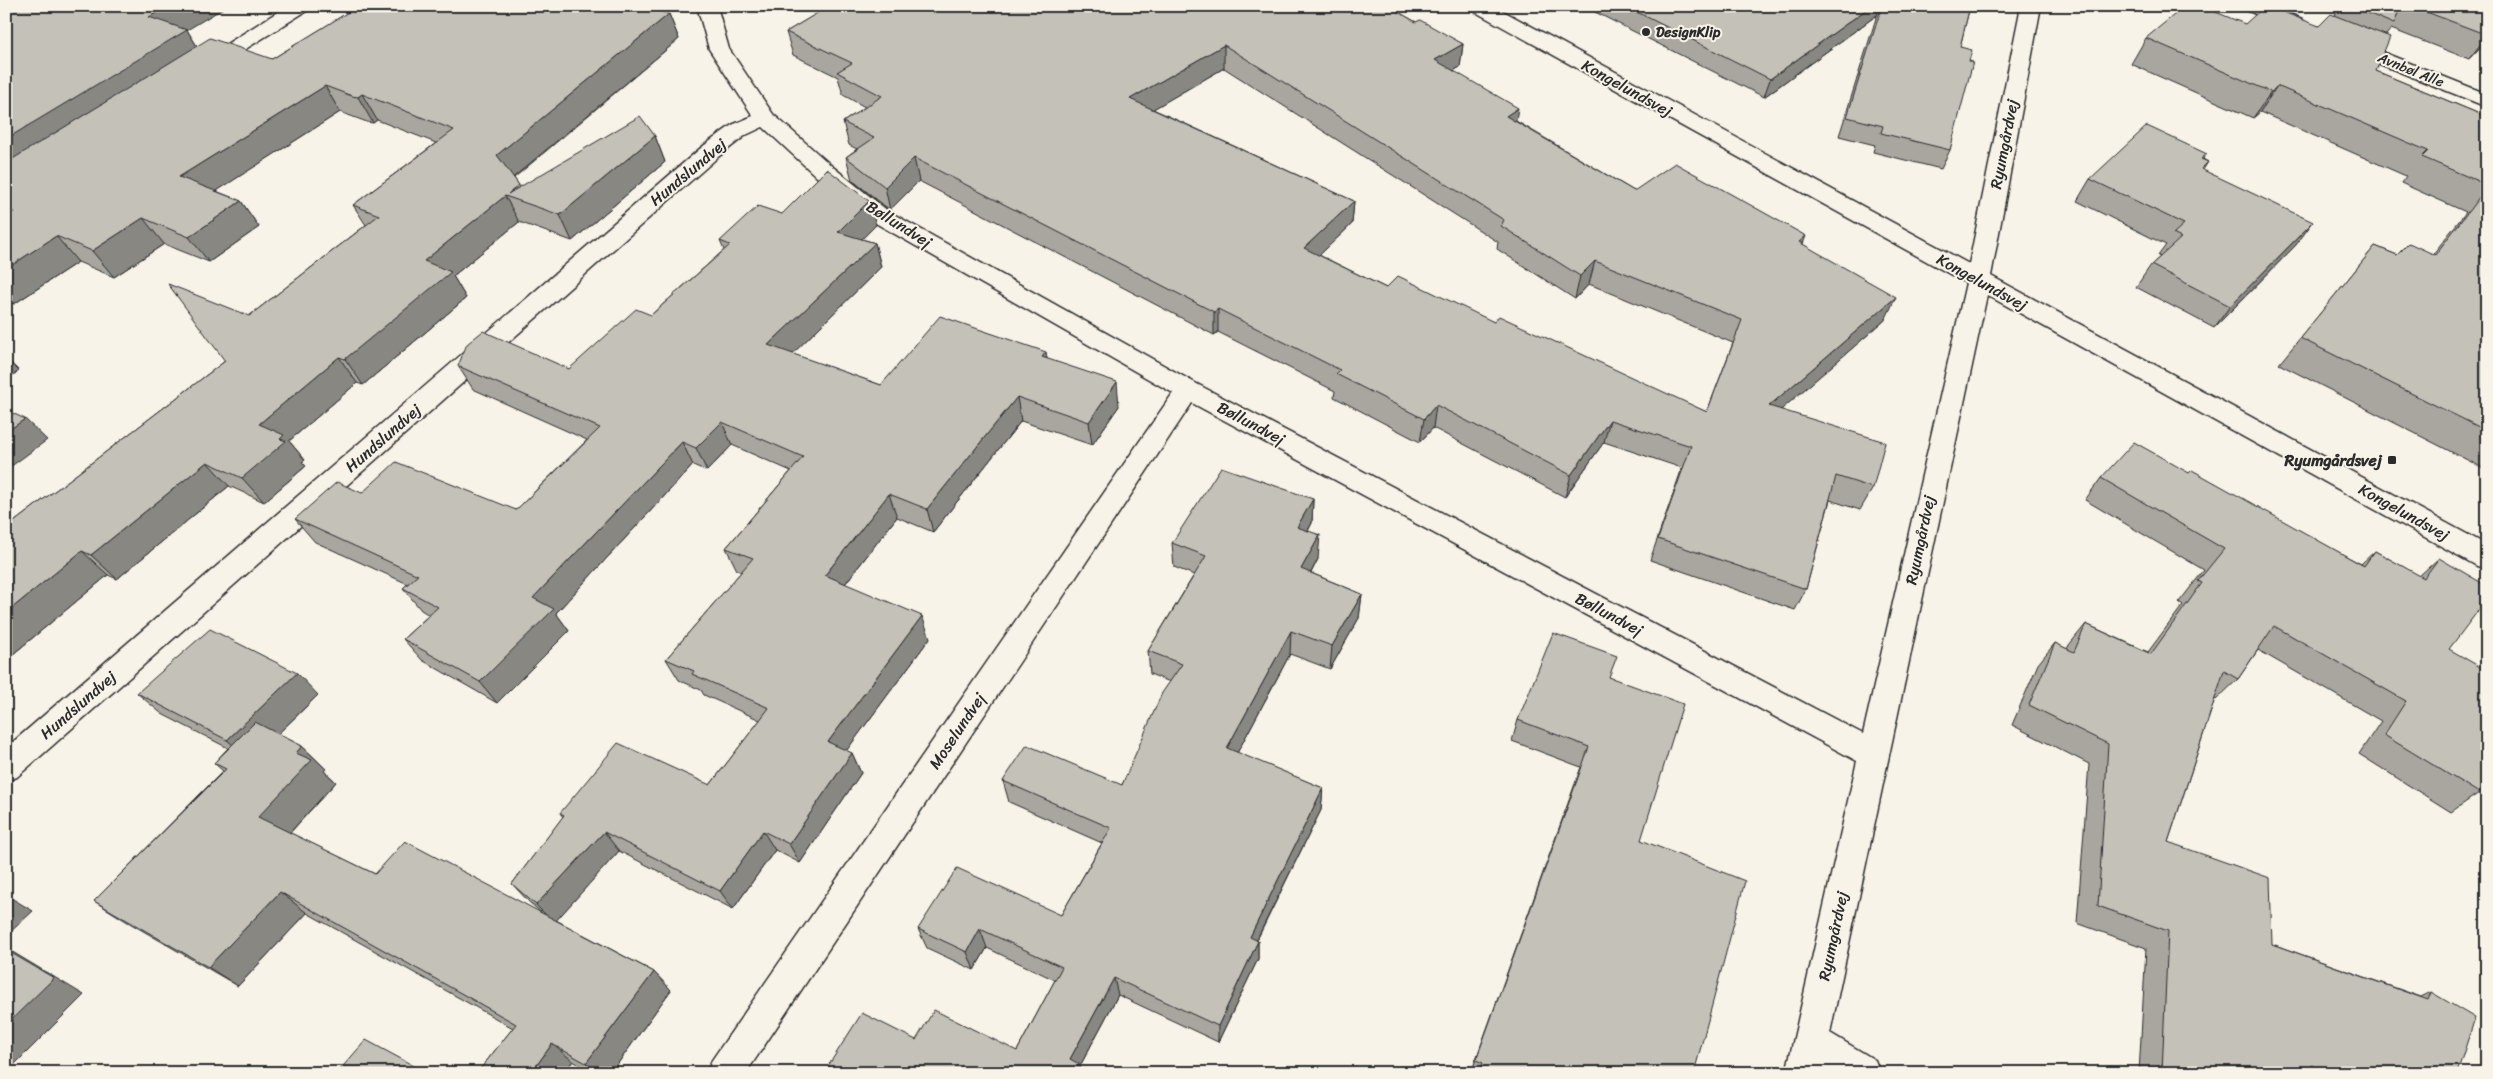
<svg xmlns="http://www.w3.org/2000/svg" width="2493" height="1079" font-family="Sriracha,sans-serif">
<rect width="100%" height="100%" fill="#f7f3e8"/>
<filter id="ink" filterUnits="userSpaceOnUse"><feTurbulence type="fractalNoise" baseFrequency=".02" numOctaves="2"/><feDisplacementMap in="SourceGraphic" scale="10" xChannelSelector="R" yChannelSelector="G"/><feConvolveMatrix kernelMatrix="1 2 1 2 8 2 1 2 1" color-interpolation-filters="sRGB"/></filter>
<g filter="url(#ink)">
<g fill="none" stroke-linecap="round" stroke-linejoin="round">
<g stroke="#2b2b2b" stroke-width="3">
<path id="minor" d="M287,6H310L308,10L212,70L205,72L198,70L195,66L198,62Z
M697,6H717L729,49L773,114L833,167L888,211L1197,384L1863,734L1966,283L1472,10L1470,6H1494L1969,264L2021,6H2041L1991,276L2487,545V569L2477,566L1987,295L1830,1033L1875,1060L1880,1073H1829L1823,1069L1822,1073H1786L1857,761L1192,403L746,1073H707L712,1060L1173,393L872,221L817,177L763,127L746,135L718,157L17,777L6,781V748L702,147L732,125L753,116L709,49Z
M2244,6H2271L2302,19L2305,23L2302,27H2288L2246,10Z
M2347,38L2487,94V107L2340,48L2337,44L2340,40Z"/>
</g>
<use href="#minor" fill="#f7f3e8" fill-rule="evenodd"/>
</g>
<path fill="#a9a69f" stroke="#2b2b2b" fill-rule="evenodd" d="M6,6L187,30L197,46L272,59L357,7L356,6H638L669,14L679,39L514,178L520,187L655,136L665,162L572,241L519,222L453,276L466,298L363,385L357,383L289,441L305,460L302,462L306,466L264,502L229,486L117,579L108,575L6,660V528L225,361L249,316L366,225L353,205L436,143L377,120L373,123L367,122L340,112L216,191L241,201L259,227L209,262L164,244L114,277L78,262L14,304L6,301Z
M827,6H1388L1416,22L1463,44L1460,67L1453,71L1516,121L1634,191L1803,244L1885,320L1781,409L1873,488L1860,510L1830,500L1806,589L1795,610L1650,560L1682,468L1604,442L1565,497L1433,428L1420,442L1334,397L1335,391L1218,332L1214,335L919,181L890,210L852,180L846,157L857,149L849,145L843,122L865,107L843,95L838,77L793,55L786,32L828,7ZM1224,68L1498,242L1497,249L1575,299L1589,284L1733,343L1707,412L1494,322L1386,288L1319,255L1352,224L1354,201L1153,109Z
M1589,6H1970L1960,47L1969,61L1950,150L1941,169L1873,152L1875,145L1839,136L1877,15L1764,97L1589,9Z
M2341,6H2487V40L2469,59L2391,29L2386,35L2376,71L2487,117V332L2481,342L2487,344V470L2279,364L2375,246L2397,255L2433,254L2466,212L2401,183L2406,176L2260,112L2253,118L2131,64L2146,38L2245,24L2319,26L2335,15Z
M2207,154L2203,159L2208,162L2203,170L2296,245L2214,328L2136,287L2151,265L2160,257L2158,256L2166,245L2077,201L2090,179Z
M782,214L876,225L862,239L875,243L881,267L792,354L881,385L1047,359L1119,406L1092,445L1021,421L933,532L897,517L845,584L930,638L846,751L852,753L861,773L800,863L775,850L733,909L619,851L556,920L654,972L671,990L611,1073H593L573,1061L564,1073H477L513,1028L307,913L238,986L126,921L94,901L223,771L214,763L228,748L162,714L137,693L318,695L278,734L302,746L326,769L324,771L336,782L290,833L375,874L542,913L530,903L512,884L563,817L560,813L710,785L760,720L704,695L701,690L679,680L666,659L741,572L737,570L726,548L791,471L732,445L707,471L693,465L556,613L569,631L497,703L422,660L403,639L429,615L421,610L403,588L408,584L315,542L295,519L362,493L516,510L587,440L473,389L458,366L569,369L651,315L724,250L720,241Z
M2189,473L2361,564L2375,551L2419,576L2439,558L2449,649L2479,793L2451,812L2359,754L2381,721L2258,650L2238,679L2216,700L2215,699L2168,842L2272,944L2421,997L2431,992L2457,1073H2139L2146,948L2077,923L2089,764L2012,725L2038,664L2055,643L2067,649L2069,645L2086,624L2148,652L2183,605L2179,602L2204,570L2085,500L2101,478Z
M1313,499L1312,523L1308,531L1318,559L1311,573L1362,594L1359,618L1330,669L1290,654L1237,753L1323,788L1321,810L1257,940L1258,941V959L1218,1042L1118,995L1080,1066L1082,1073H834L828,1066L916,1040L1017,1051L1055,980L987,948L974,970L927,948L918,929L1061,915L1102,843L1009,802L1003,781L1122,785L1170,682L1150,674L1148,651L1194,575L1174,567L1172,543Z
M1609,677L1641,840L1694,1073H1471L1581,767L1512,741L1518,720Z"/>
<path fill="#898782" stroke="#2b2b2b" d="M168,6H227L187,30L203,56L6,178V139L149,17Z
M1871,6H1881L1877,15L1764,97L1770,79Z
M669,14L679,39L510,180L497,155Z
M2487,36V40L2469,59Z
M1463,44L1460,67L1432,83L1435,60Z
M1224,45V68L1131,122L1130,99Z
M325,86L340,112L198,203L179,177Z
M2277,86L2260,112L2253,118L2271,92Z
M362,94L377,120L373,123L358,97Z
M1518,108L1514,132L1506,116Z
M655,136L665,162L572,241L560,215Z
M914,158L919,181L890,210L885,187Z
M505,196L519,222L453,276L466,298L363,385L345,359L424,261Z
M241,201L259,227L209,262L189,237Z
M869,201L876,225L845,256L838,232Z
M1354,201L1352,224L1303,271L1304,248Z
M143,218L164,244L114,277L92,251Z
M2313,222L2296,245L2214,328L2230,306Z
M56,236L78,262L14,304L6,296V269Z
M1806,236L1797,259L1799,242Z
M875,243L881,267L777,369L768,345Z
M1595,261L1589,284L1575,299L1580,276Z
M1896,297L1885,320L1760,428L1769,406Z
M1218,309V332L1214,335V312Z
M1046,352L1050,376L1042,357Z
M339,357L357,383L289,441L305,460L302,462L306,466L264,502L242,478L259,424Z
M6,358L19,371L6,380Z
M1117,382L1119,406L1092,445L1089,422Z
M1017,397L1021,421L933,532L927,509Z
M1436,405L1433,428L1420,442L1424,419Z
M25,419L47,440L6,470V432Z
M1610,420L1604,442L1565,497L1571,475Z
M722,422L732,445L707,471L696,448Z
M682,442L693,465L556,613L569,631L497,703L480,682L533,598Z
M207,462L229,486L117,579L91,555Z
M889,494L897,517L834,598L825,575Z
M1313,499L1312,523L1296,551L1297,527Z
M1320,535L1318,559L1300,593L1301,569Z
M82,551L108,575L6,660V613Z
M1362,594L1359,618L1330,669L1332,646Z
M922,616L930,638L838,762L828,742Z
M1291,631L1290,654L1228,770L1227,748Z
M297,673L318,695L251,760L227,740Z
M302,746L326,769L324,771L336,782L284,839L258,817L296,753Z
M852,753L861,773L800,863L789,844Z
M1323,788L1321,810L1249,955L1250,937Z
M763,831L775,850L733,909L720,891Z
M604,832L619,851L554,923L536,905Z
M280,892L307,913L238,986L208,967Z
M6,895L33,911L6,936Z
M980,929L987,948L974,970L967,952Z
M1258,941V959L1218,1042V1026Z
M6,948L84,995L12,1067L22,1073H13L6,1069Z
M654,972L671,990L611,1073H598L586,1063Z
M1114,978L1118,995L1080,1066L1082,1073H1074L1070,1059Z
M552,1044L573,1061L564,1073H531Z"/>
<path fill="#c4c1b9" stroke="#2b2b2b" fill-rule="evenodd" d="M6,6H168L149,17L187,30L6,139Z
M358,6H638L669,14L497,155L519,185L508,194L640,116L655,136L560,215L505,196L424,261L451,272L345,359L339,357L259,424L284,435L280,439L286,441L242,478L207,462L91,555L82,551L6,613V528L225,361L168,284L249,316L379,215L353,205L454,130L362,94L358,97L352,96L325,86L179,177L241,201L189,237L143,218L92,251L56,236L6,269V217L14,212L6,209V163L210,38L272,59Z
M829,6H1388L1416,22L1420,20L1463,44L1435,60L1518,108L1506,116L1634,191L1675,163L1806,236L1799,242L1896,297L1769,406L1885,442L1873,488L1836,476L1806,589L1658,539L1691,446L1610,420L1571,475L1436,405L1424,419L1336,374L1340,370L1218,309L1214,312L914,158L885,187L846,157L874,138L843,122L882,96L837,72L852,63L786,32ZM1224,45L1504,220L1501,226L1580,276L1595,261L1742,320L1707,412L1499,316L1494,322L1398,276L1386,288L1304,248L1354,201L1130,99Z
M1625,6H1871L1770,79Z
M1882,6H1970L1960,47L1972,50L1969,61L1973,62L1950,150L1881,133L1883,126L1847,117Z
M2185,6H2201L2245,24L2265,6H2268L2319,26L2331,14L2390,37L2376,71L2487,117V185L2422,157L2428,151L2277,86L2271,92L2146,38Z
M2351,6H2401L2394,24Z
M2411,6H2487V35Z
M2147,126L2207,154L2201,159L2208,162L2201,169L2313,222L2230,306L2151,265L2181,238L2173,234L2184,224L2090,179Z
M827,169L869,201L838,232L875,243L768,345L881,385L940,316L1046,352L1042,357L1117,382L1089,422L1017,397L927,509L889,494L825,575L922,616L828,742L852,753L789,844L763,831L720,891L604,832L536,905L512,884L564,815L560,813L618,743L710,785L769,708L692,674L694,671L666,659L753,558L726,548L803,457L722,422L696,448L682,442L533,598L554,609L480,682L403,639L438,607L403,588L418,575L295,519L337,482L362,493L396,462L516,510L600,428L458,366L467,344L483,331L569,369L636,309L651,315L730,245L720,241L758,206L782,214Z
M2487,187V332L2481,342L2487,344V431L2300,338L2375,246L2397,255L2409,243L2435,255Z
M6,410L25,419L6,432Z
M2134,442L2189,473L2192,470L2364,566L2375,551L2424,578L2439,558L2487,586V599L2449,649L2487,671V779L2479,793L2384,735L2406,701L2274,626L2238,679L2224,671L2168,842L2270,878L2272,944L2428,1000L2431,992L2475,1018L2457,1073H2330L2312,1065V1073H2162L2168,931L2098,906L2108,744L2029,705L2055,643L2074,652L2086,624L2151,654L2202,583L2198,581L2224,549L2101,478Z
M1221,467L1313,499L1297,527L1320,535L1301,569L1362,594L1332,646L1291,631L1227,748L1323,788L1250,937L1258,941L1218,1026L1114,978L1070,1059L1079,1064L1074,1073H842L828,1066L862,1013L916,1040L934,1010L1017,1051L1062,967L980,929L967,952L918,929L957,868L1061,915L1111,828L1003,781L1027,745L1122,785L1162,693L1182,664L1148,651L1206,556L1172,543Z
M210,629L297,673L227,740L137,693Z
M1553,633L1617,656L1609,677L1683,704L1641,840L1745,881L1694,1073H1479L1483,1063L1476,1060L1589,747L1518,720Z
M255,722L302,746L296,753L312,760L258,817L375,874L405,841L654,972L586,1063L552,1044L531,1073H477L516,1024L280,892L208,967L94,901L226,769L214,763Z
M6,950L54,978L6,1025Z
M366,1040L427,1073H337Z
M6,1069L13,1073H6Z"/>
</g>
<g fill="#2b2b2b" stroke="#f7f3e8" stroke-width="2">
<circle cx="1646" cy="32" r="5"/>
<rect x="2387" y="455" width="10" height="10" rx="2.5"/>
</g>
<g text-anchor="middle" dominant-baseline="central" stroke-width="4" stroke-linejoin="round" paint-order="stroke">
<g font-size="14" font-weight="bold" fill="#2b2b2b" stroke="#f7f3e8" text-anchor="start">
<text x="1656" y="32">DesignKlip</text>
</g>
<g font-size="14" fill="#2b2b2b" stroke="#f7f3e8">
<text transform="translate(2411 70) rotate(22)">Avnbøl Alle</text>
</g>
<g font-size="16" fill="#2b2b2b" stroke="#f7f3e8">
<text transform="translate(1627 88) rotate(29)">Kongelundsvej</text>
<text transform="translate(2004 144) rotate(-79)">Ryumgårdvej</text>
<text transform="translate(688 172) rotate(-40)">Hundslundvej</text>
<text transform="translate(899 224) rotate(32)">Bøllundvej</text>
<text transform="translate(1982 282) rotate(29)">Kongelundsvej</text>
<text transform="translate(1251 423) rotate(28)">Bøllundvej</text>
<text transform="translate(383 438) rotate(-41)">Hundslundvej</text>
<text transform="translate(2404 512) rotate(29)">Kongelundsvej</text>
<text transform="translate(1920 540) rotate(-78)">Ryumgårdvej</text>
<text transform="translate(1609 614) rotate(28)">Bøllundvej</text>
<text transform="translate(78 705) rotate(-41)">Hundslundvej</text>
<text transform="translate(957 731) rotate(-56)">Moselundvej</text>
<text transform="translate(1833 936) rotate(-78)">Ryumgårdvej</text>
</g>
<g font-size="16" font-weight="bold" fill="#2b2b2b" stroke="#f7f3e8" text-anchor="end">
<text x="2382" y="460">Ryumgårdsvej</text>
</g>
</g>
<rect width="2493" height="1079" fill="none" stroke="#f7f3e8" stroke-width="25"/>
<rect x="12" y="12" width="2468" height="1054" fill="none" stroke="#2b2b2b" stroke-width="2" filter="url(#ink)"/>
</svg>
